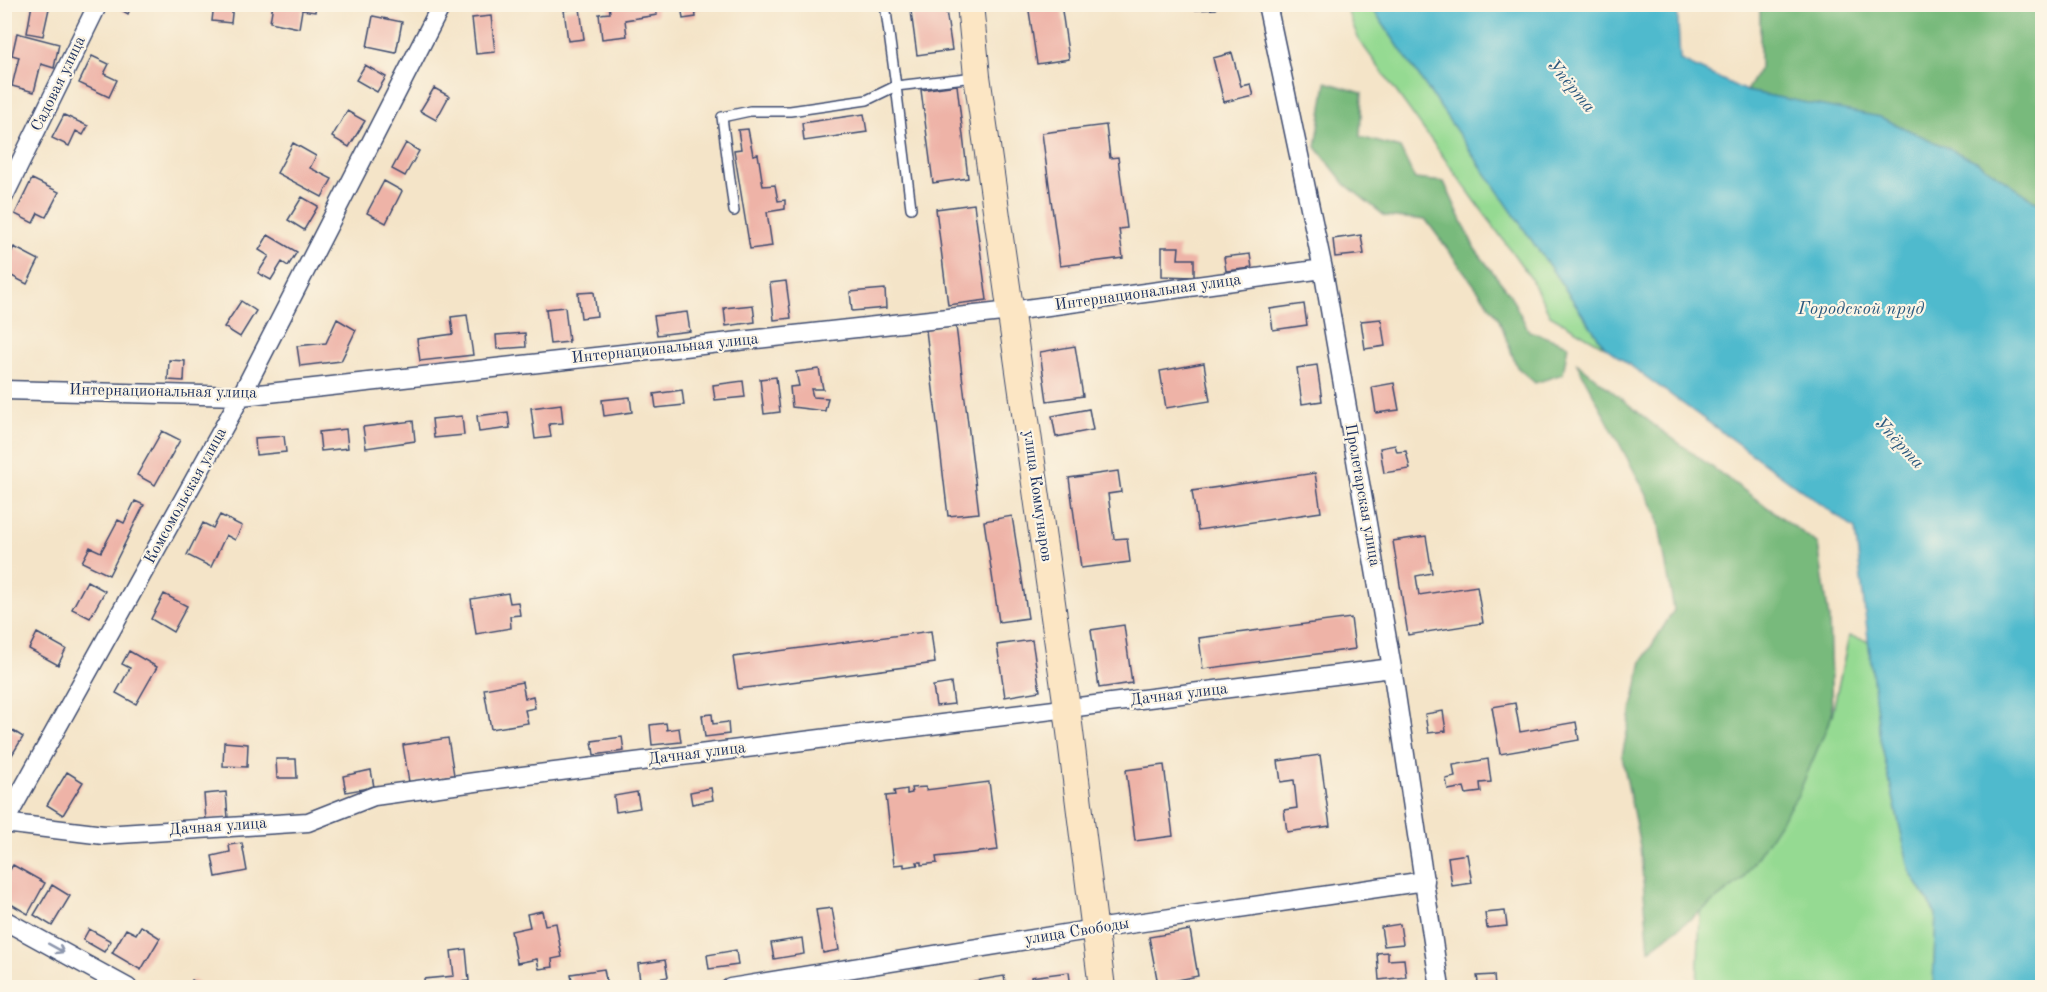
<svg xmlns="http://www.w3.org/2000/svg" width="2047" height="992" font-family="'Old Standard TT',serif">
<rect width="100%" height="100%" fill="#fcf5e5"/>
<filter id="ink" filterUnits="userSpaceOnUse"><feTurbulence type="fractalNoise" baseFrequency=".0167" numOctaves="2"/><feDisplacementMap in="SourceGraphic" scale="12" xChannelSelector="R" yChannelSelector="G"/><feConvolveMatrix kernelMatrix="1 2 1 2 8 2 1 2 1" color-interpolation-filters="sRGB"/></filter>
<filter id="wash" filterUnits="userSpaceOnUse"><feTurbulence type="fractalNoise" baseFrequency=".008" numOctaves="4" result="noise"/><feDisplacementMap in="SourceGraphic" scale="24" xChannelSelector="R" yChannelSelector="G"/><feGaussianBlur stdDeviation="1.35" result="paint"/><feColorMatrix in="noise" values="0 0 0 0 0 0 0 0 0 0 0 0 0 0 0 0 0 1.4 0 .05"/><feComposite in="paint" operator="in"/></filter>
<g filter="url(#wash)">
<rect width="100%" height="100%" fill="#f4e4c8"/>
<path fill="#95da92" stroke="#588478" stroke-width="1.5" d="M1345,5H1370L1605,347L1550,315L1530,277L1359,40Z
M1849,636L1869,641L1880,738L1910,872L1936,914L1933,987L1697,988L1700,912L1742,880L1832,715Z"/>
<path fill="#78ba7c" stroke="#4a746d" stroke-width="1.5" d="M1760,5H2042V206L1978,162L1794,101L1746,91L1760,68Z
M1326,82L1362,93L1360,137L1400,148L1415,179L1444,182L1475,249L1509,293L1529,331L1568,345L1563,374L1535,383L1517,367L1498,317L1426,220L1385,216L1345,184L1316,147Z
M1576,362L1654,425L1818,544L1829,619L1832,715L1798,795L1742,880L1649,950L1640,846L1622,756L1642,661L1674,610L1657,514Z"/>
<path fill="#50bacd" stroke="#367496" stroke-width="1.5" d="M1370,5H1677L1680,60L1746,91L1880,117L1978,162L2042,206V987H1933L1936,914L1910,872L1880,738L1855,529L1605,347Z"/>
<g id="blocks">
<path fill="#eeb3a7" d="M32,4H50L43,36L27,33Z
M117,4H132L128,14L116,7Z
M214,4H233L231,23L212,21Z
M273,4H316L315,12L302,10L299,28L270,22Z
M609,4H656L657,15L625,20L627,36L602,39L599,14L610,13Z
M681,4H719V6L695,9L696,17L683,19Z
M910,4H945L952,50L917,55Z
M1028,4H1061L1069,59L1037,64Z
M1194,4H1216V9L1194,10Z
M580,8L584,39L568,41L564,10Z
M373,16L402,22L396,53L367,47Z
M491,16L495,52L476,54L472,18Z
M17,33L59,44L54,68L41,64L34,92L12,86L19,57L12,55Z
M1232,53L1241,86L1250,84L1253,95L1224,102L1213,58Z
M92,56L109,64L104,74L117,80L109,97L79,83Z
M365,65L386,77L377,92L356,80Z
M957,85L968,178L933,183L921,90Z
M434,88L449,96L436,120L420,111Z
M347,111L365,121L349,147L332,137Z
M864,114L867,132L804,141L802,123Z
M64,115L88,126L83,135L76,131L69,146L52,138Z
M1106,125L1110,158L1118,157L1127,228L1119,229L1123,258L1060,266L1042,133Z
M748,129L753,155L758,154L763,186L775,185L778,201L785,200V209L767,212L772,246L750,249L734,150L741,149L738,130Z
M293,143L316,156L310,168L332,179L322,197L277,173Z
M406,143L419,151L405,176L392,169Z
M32,179L59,192L46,217L38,213L33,223L15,214Z
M384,181L402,191L386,223L367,213Z
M302,197L318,206L304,230L288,220Z
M974,204L987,300L948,305L936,209Z
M268,235L297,252L288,266L282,262L271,280L258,273L269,256L259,250Z
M1361,235L1364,254L1335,257L1333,239Z
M14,247L39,260L27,284L4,272V267Z
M1162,247H1179L1178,259H1194V277L1162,276Z
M1250,254L1252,268L1226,271L1224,257Z
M786,281L791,318L774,320L770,283Z
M885,289L886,308L852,311L850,292Z
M594,292L597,316L581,318L578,293Z
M241,301L256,311L240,337L224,327Z
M1304,304L1307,325L1273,330L1270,309Z
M753,305L755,322L726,326L724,308Z
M565,307L569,342L550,344L546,309Z
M687,312L690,331L657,335L654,316Z
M467,315L473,355L420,361L417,339L453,334L451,317Z
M337,319L356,330L341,361L300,366L297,346L326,343Z
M1381,319L1385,346L1365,349L1361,321Z
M956,326L979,513L948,516L926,330Z
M525,333L526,347L497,349L496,335Z
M1075,346L1083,396L1047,401L1040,352Z
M169,360L185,361L184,381L168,380Z
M1204,363L1210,401L1166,408L1160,371Z
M1317,365L1322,401L1302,404L1297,368Z
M819,369L823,389H811L813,397L828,398L825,411L792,407L790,387L799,386L796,372Z
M776,377L780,412L764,414L760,379Z
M743,381L745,397L715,400L713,385Z
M1394,383L1399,410L1376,413L1372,387Z
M682,390L684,405L656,408L654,394Z
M630,397L632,412L604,416L602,400Z
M561,404L563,423L549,424L551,437L535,439L531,408Z
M1089,409L1093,430L1056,437L1052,416Z
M508,412L510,428L479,432L477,416Z
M462,416L464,435L434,438L432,419Z
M413,421L415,441L366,448L363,427Z
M346,429L348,448L321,451L319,432Z
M162,431L180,440L155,485L137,475Z
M284,436L286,452L256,455L255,438Z
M1395,445L1397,452L1406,451L1410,469L1384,473L1380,448Z
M1118,471L1121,492L1108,494L1114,539L1127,538L1130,562L1081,568L1069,478Z
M1315,473L1321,512L1198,530L1192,491Z
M135,501L144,505L109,575L82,562L90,547L101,552L118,520L124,523Z
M220,515L242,526L235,540L226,535L211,567L187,555L203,523L213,528Z
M1012,516L1028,618L999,622L984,521Z
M1426,536L1432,573L1416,576L1419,595L1477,586L1483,623L1408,635L1393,541Z
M87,581L105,591L90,618L72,609Z
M508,593L510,603L518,602L520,615L510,616L511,628L476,634L471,599Z
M164,594L187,606L173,632L151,619Z
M1351,618L1355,649L1203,669L1199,638Z
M1124,625L1132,683L1099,688L1091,630Z
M931,631L935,663L738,689L733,657Z
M37,633L66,649L58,665L29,649Z
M1032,640L1040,691L1005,697L997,645Z
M129,651L157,667L136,704L116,693L130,668L122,664Z
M522,682L525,698L533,696L535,708L525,710L528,723L491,729L484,689Z
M951,683L954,704L936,706L933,686Z
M1515,703L1520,732L1576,722L1579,740L1500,754L1492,707Z
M1443,711L1446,731L1428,733L1425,714Z
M712,714L713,724L728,722L729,734L705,737L702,715Z
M666,723L667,730L679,728L681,742L652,745L650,725Z
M4,725L23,737L4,768Z
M622,737L624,751L594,755L592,741Z
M448,738L454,775L409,782L403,745Z
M224,742L248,744L247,767L223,766Z
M1320,755L1330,826L1287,832L1284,810L1297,808L1294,780L1281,782L1278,761Z
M276,759H296L297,778H277Z
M1488,759L1491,782L1480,783L1481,792L1466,794L1464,787L1448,790L1446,779L1455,777L1453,765Z
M1164,765L1173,836L1135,841L1126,770Z
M371,770L374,787L346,792L343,776Z
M67,772L83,782L63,815L47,805Z
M989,782L998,850L936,857L937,863L921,865V862H917L918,865L904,867V864L894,865L886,796L895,795L894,791L907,789V794L912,793L911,788L926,787V790Z
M711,788L713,800L692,804L690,792Z
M226,792L228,818L206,820L204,794Z
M637,792L640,808L616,812L614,796Z
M242,843L247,871L216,877L212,856L230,852L229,845Z
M1467,854L1472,883L1452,886L1448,857Z
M13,865L45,883L28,914L4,900V879Z
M52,885L70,896L52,926L34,915Z
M832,908L839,950L823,953L816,910Z
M542,911L545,925L556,923L562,957L552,959L553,967L539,969L537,959L517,963L511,931L530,927L527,914Z
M1505,911L1507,926L1487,928L1485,913Z
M1400,924L1403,944L1384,946L1381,927Z
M141,926L160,938L141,970L112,953L126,929L136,934Z
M89,929L111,941L104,952L83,940Z
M1190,930L1198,976L1158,984L1149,937Z
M802,938L804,954L774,959L771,943Z
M466,949L469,981L459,982V988H425L424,979L454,976L451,951Z
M736,950L738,965L709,969L707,955Z
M1388,952V960L1404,959L1406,977L1379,980L1377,953Z
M665,960L668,977L640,982L638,964Z
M604,969L607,986L573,988L571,974Z
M1069,972L1071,988H1032L1031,977Z
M1494,975L1495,988H1479L1477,976Z
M1004,976L1006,988H975L974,981Z
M192,980L205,988H187Z"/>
</g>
</g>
<g filter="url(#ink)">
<use href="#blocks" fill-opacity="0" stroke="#3c4a6e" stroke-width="1.5"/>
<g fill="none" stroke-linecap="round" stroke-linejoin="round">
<g stroke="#3c4a6e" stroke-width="12">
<path id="lane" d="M911,208L896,86L975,77
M734,211L722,117L750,111H790L867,100L896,86L885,4"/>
</g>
<g stroke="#3c4a6e" stroke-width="21">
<path id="street" d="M1267,4L1323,269L1392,668L1440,988
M4,196L98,4
M4,390L241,396L1011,311L1323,269
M4,823L104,835L308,822L374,796L497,779L1392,668
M4,823L241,396L442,4
M4,920L128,988
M730,988L1095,929L1425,881"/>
</g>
<g stroke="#3c4a6e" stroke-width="28">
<path id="secondary" d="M970,4L977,76L1067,708L1102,988"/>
</g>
<use href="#lane" stroke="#fff" stroke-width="9"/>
<use href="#street" stroke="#fff" stroke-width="18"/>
<use href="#secondary" stroke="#fce6c4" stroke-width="26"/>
</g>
<defs><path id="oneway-shaft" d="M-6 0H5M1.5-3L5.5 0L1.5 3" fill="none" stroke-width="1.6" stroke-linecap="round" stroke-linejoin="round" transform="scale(1.5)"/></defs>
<use stroke="#8d97ae" href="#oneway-shaft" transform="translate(56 948) rotate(29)"/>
</g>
<g text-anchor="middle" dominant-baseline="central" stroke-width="4.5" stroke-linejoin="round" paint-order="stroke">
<g font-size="16" fill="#1b2f5e" stroke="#fcf5e5">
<text transform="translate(59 84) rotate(-64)">Садовая улица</text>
<text transform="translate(1148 293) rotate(-8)">Интернациональная улица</text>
<text transform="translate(665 349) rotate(-6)">Интернациональная улица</text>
<text transform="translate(163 392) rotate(1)">Интернациональная улица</text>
<text transform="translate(1362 495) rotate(80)">Пролетарская улица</text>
<text transform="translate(186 496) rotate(-61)">Комсомольская улица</text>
<text transform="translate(1037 496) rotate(82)">улица Коммунаров</text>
<text transform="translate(1179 695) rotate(-7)">Дачная улица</text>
<text transform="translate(697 754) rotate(-7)">Дачная улица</text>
<text transform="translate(218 827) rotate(-4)">Дачная улица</text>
<text transform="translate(1077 932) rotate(-9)">улица Свободы</text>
</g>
<g font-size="18" font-style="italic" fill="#2b597f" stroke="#fcf5e5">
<text transform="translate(1571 86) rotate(50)">Упёрта</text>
<text x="1861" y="309">Городской пруд</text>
<text transform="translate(1899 443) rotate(47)">Упёрта</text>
</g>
</g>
<rect width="2047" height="992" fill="none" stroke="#fcf5e5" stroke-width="24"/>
</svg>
